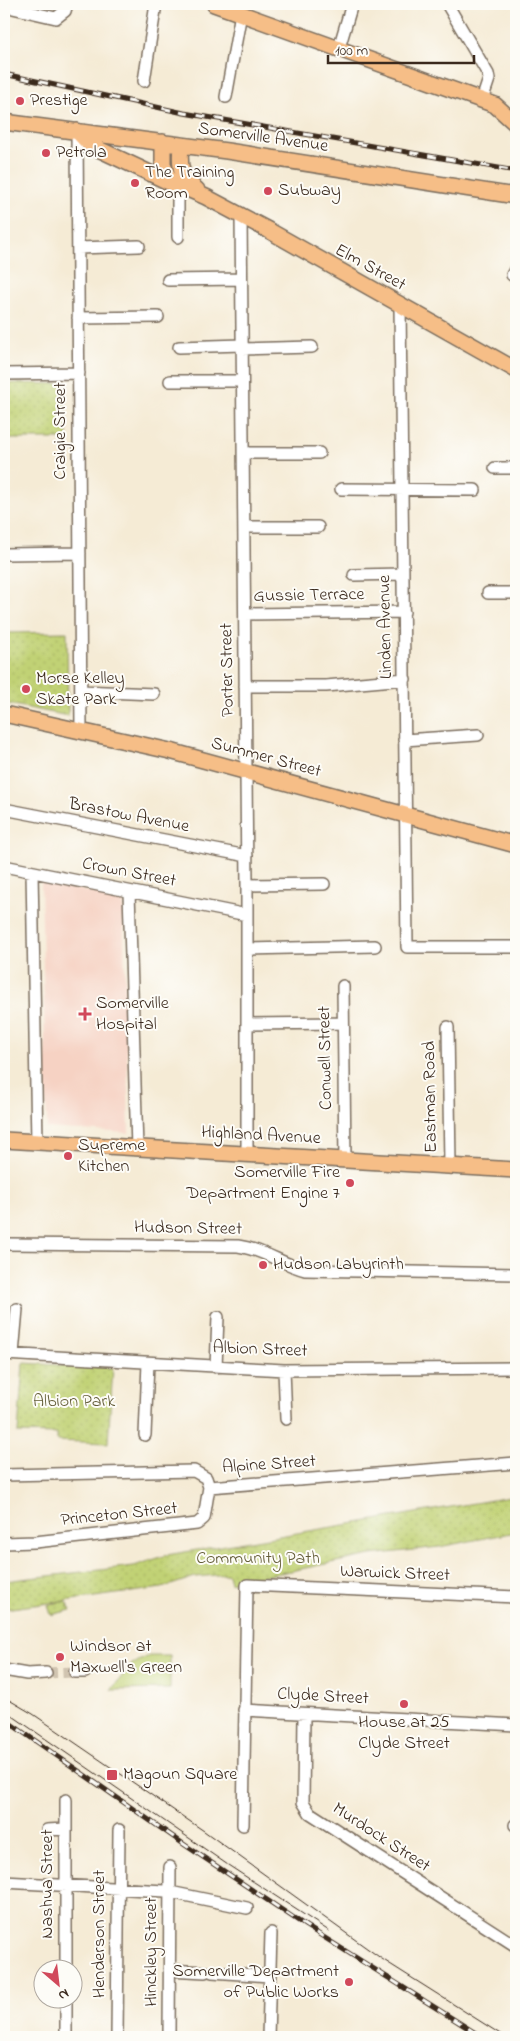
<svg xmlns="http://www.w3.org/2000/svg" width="520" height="2041" font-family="'Indie Flower',sans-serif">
<defs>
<pattern id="park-dots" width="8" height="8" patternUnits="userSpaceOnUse" patternTransform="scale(1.25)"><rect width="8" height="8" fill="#c1d275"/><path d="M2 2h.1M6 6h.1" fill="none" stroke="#a7b465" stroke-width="1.8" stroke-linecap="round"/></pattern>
</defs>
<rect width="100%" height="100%" fill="#fdfcf7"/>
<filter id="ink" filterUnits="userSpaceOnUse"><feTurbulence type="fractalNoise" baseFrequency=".02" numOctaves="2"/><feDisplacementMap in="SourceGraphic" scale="10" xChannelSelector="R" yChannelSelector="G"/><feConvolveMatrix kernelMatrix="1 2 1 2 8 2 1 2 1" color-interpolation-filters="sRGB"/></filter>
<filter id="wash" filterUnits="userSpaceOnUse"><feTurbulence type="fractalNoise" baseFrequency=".0096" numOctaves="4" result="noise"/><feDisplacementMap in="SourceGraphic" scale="20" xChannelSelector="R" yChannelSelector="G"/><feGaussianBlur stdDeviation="1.12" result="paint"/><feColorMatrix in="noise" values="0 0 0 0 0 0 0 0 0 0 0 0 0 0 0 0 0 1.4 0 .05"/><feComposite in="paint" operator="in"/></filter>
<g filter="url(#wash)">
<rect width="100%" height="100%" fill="#f5ebd5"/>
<path fill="#f6d2c3" d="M41,882L122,898L123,901L129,1133L47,1128Z"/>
<path fill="#c1d275" stroke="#7e7e4a" d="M149,1656H170V1689L111,1690L132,1664Z"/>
<path fill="url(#park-dots)" stroke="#7e7e4a" d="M4,383L65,384L67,439H4Z
M67,632L68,716L4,703V633Z
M23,1363L113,1368L108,1443L57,1441V1434L18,1433Z
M516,1496V1532L439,1547L371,1555L230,1583L228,1574L195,1577L162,1588L4,1609V1581L134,1566L167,1555Z
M65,1601L71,1610L51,1615L48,1605Z"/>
</g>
<g filter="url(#ink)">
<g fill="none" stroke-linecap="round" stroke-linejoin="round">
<path stroke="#d0c4b0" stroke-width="11" stroke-dasharray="11 5.5" stroke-linecap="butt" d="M46,1673L75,1672"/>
<g stroke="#7c6e5e" stroke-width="14">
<path id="minor" d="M447,4L488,74L489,79L482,100
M4,6L56,18L65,11L67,4
M339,48L352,4
M144,81L156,4
M226,97L241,13
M77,131L81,731
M241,216L247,885V1154
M178,237V201L181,187
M78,248L139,246
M512,275L516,268
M168,280L241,279
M400,306L407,947H516
M78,318L158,317
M179,347L242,345
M242,349L312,347
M4,374L79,373
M170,381H242
M243,453H319
M495,468H516
M341,489L475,490
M244,527H318
M4,554L80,553
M354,575L403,574
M488,593H516
M245,614L404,612
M245,686H326L405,679
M81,691L154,694
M404,740L478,735
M4,809L247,856
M4,866L247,915
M32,872L37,1142
M247,885L324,884
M129,892L137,1148
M248,949L375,946
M343,986L345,1160
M248,1024L343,1023
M448,1027L450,1166
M4,1244L238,1246C262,1249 282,1264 305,1270L516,1274
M4,1354L284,1370L516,1368
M13,1354L17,1309
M216,1367L218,1317
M284,1370L286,1419
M145,1435L148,1363
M4,1475L194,1471L206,1478L209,1487L204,1518L197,1524L35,1542L4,1543
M209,1487L516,1463
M4,1670L27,1674L46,1673
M75,1672H85
M244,1710L516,1725
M304,1715L303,1802L310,1813L516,1946
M243,1825L247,1585L516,1597
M515,1825H516
M47,1830L65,1829
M4,1882L165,1891L247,1908
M66,1968V1800
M169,1970L205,1972
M212,1972L269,1976
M66,2037V1998
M117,2037L119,1830
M169,2037L170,1867
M268,2037L271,1933"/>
</g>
<g stroke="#7c6e5e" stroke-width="18">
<path id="major" d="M214,4L495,105L516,124
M4,122L227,151L516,196
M77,131L90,145L173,184
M163,142V165L168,177L174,183L206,197L268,230L516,370
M181,145C179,165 180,177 197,190
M4,714L170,751L516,845
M4,1140L516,1170"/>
</g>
<use href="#minor" stroke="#fff" stroke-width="11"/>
<use href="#major" stroke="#f6be87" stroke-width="15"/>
<path stroke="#3b2a1e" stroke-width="1" d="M4,1697L33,1714L204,1831L382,1959L505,2037
M4,1710L228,1865L329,1931"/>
<g stroke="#3b2a1e" stroke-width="5">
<path id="rail" d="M4,74L184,113L516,171
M4,1719L185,1845L306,1926L482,2037"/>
</g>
<use href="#rail" stroke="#fdfcf7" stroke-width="3" stroke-dasharray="9" stroke-linecap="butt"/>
</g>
</g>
<g fill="#d1495b" stroke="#fdfcf7" stroke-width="2">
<circle cx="20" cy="101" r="5"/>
<circle cx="46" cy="153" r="5"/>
<circle cx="135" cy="183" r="5"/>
<circle cx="268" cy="191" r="5"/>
<circle cx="26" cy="689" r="5"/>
<path d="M82.5 1006.5h5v5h5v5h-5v5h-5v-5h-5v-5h5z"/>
<circle cx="68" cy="1156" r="5"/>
<circle cx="350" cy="1183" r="5"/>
<circle cx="263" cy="1265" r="5"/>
<circle cx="60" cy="1657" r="5"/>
<circle cx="404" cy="1704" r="5"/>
<rect x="106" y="1769" width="12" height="12" rx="2.5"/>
<circle cx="349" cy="1982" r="5"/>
</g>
<g text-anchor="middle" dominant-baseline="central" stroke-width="4" stroke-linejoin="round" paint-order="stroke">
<g font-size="18" fill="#3b2a1e" stroke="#fdfcf7" text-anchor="start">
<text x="30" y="101">Prestige</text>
<text x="56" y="153">Petrola</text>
<text x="145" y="173">The Training<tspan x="145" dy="21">Room</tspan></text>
<text x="278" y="191">Subway</text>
<text x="36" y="679">Morse Kelley<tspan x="36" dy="21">Skate Park</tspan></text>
<text x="96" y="1004">Somerville<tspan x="96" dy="21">Hospital</tspan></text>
<text x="78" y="1146">Supreme<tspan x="78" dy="21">Kitchen</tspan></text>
<text x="340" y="1173" text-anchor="end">Somerville Fire<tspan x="340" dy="21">Department Engine 7</tspan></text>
<text x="273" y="1265">Hudson Labyrinth</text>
<text x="70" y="1647">Windsor at<tspan x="70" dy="21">Maxwell's Green</tspan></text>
<text x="404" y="1723" text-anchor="middle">House at 25<tspan x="404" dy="21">Clyde Street</tspan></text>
<text x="123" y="1775">Magoun Square</text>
<text x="339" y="1972" text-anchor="end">Somerville Department<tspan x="339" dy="21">of Public Works</tspan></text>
</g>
<g font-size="18" fill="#3b2a1e" stroke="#fdfcf7">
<text transform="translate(263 138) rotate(8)">Somerville Avenue</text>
<text transform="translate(370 268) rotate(29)">Elm Street</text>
<text transform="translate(61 431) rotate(-90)">Craigie Street</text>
<text transform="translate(309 596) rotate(-1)">Gussie Terrace</text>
<text transform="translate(386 627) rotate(-91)">Linden Avenue</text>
<text transform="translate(228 670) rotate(-91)">Porter Street</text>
<text transform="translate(266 758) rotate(15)">Summer Street</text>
<text transform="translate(129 816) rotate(11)">Brastow Avenue</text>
<text transform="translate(129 873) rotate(11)">Crown Street</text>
<text transform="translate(326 1058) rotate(-91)">Conwell Street</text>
<text transform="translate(431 1097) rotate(-91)">Eastman Road</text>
<text transform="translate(261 1136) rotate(3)">Highland Avenue</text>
<text transform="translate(188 1229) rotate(1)">Hudson Street</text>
<text transform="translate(260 1350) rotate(2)">Albion Street</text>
<text transform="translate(269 1465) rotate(-4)">Alpine Street</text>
<text transform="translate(119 1515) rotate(-6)">Princeton Street</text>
<text transform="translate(395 1574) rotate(2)">Warwick Street</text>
<text transform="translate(323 1697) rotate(3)">Clyde Street</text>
<text transform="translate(381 1838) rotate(33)">Murdock Street</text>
<text transform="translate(48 1884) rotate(-90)">Nashua Street</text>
<text transform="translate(100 1934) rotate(-90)">Henderson Street</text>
<text transform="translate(152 1952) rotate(-90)">Hinckley Street</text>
</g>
<g font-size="18" fill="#635c38" stroke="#fdfcf7">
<text x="74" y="1402">Albion Park</text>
<text x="258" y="1559">Community Path</text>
</g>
</g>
<rect width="520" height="2041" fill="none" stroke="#fdfcf7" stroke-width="20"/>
<g transform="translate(58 1984) rotate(152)"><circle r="24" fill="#fdfcf7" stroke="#afa8a0"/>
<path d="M0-4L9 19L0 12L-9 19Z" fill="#d1495b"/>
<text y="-8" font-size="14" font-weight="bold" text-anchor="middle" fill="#3b2a1e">N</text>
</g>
<path d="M328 55v8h146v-8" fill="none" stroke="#3b2a1e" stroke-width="2.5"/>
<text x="335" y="55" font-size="15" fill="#3b2a1e" stroke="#fdfcf7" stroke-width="4" paint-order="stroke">100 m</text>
</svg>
